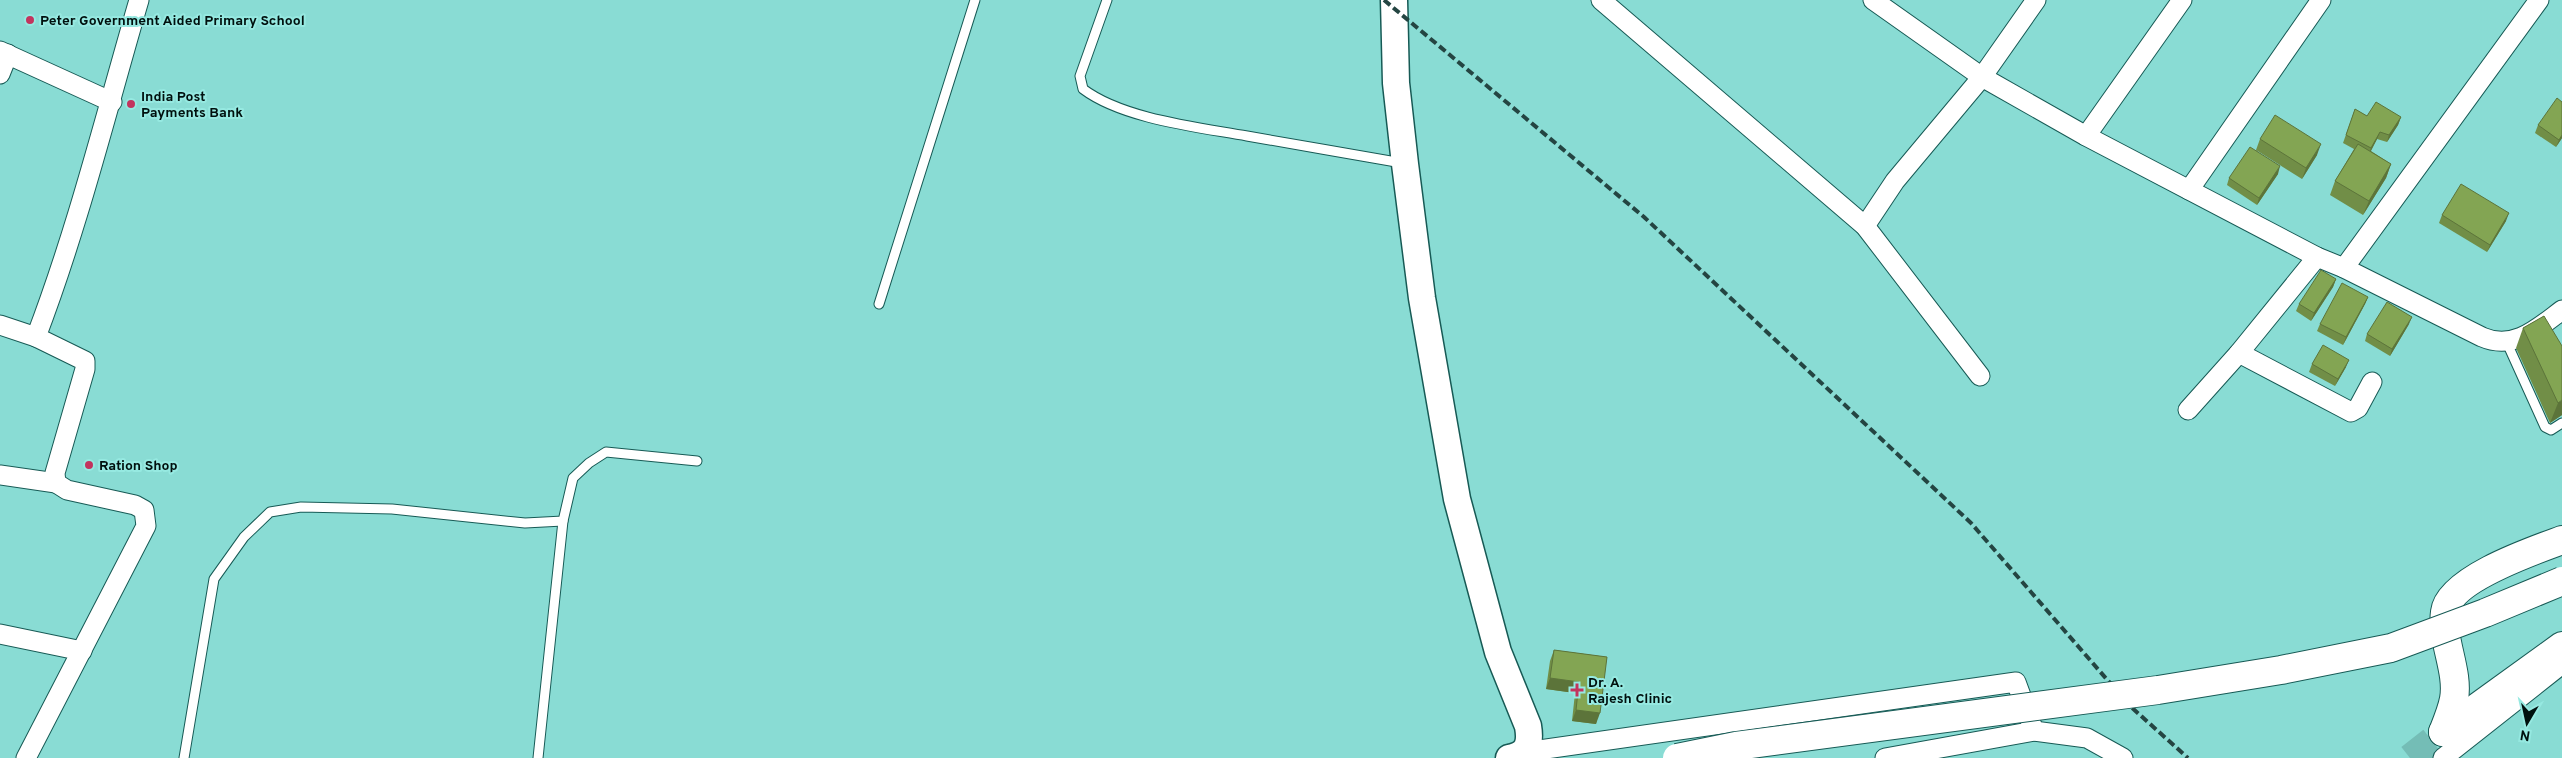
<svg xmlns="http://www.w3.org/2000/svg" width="2562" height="758" viewBox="0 0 2562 758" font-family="Overpass,sans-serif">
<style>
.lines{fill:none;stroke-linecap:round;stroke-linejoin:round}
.primary-tunnel{stroke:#74bdb6;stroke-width:28;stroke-dasharray:28 14;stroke-linecap:butt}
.lane-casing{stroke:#175a55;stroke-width:11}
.street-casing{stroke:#175a55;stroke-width:21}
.secondary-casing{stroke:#175a55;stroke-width:29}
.primary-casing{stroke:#175a55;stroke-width:30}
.lane{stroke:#fff;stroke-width:9}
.street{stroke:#fff;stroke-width:19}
.secondary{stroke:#fff;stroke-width:26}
.primary{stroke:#fff;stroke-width:28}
.rail{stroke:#244542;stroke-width:4;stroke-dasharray:8 4;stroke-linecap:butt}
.primary-bridge-casing{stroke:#175a55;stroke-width:30;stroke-linecap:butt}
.primary-bridge{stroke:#fff;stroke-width:28}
.wall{fill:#718e47}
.shaded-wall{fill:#5c743a}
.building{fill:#83a553;stroke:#5c743a}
.poi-dot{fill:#c2345e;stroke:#96e9e1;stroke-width:2}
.labels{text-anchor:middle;stroke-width:4;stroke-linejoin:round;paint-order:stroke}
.poi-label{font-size:14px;font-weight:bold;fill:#00100e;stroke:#96e9e1;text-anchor:start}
</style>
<rect width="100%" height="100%" fill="#89dcd4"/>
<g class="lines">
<polyline class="primary-tunnel" points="2410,758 2443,732"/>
<defs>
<g id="lane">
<path d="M1107,0L1080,76L1083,89C1123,119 1197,127 1247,136C1299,145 1350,154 1402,163"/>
<polyline points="879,304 975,0"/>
<polyline points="2507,343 2545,427 2551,430 2562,423"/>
<polyline points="184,758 214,579 244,537 270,512 301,507 392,509 525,523 563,521 573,478 589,463 606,452 697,461"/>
<polyline points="538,758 563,521"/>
</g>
<g id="street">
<polyline points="1601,0 1865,226 1980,376"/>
<path d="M1873,0L1982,77L2086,136L2317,257L2344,268L2482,337C2514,351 2538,328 2562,310"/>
<polyline points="0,51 112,102"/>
<polyline points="0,74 8,54"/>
<polyline points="2086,136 2182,0"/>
<polyline points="2189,190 2321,0"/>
<polyline points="1865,226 1895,181 1982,77 2036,0"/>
<polyline points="2344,268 2539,0"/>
<polyline points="0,325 36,337"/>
<polyline points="2239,353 2351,412 2358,408 2372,382"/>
<polyline points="2188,410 2239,353 2317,257"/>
<polyline points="0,475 56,483"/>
<polyline points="0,634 82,651"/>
<polyline points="2034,731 2087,738 2123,758"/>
<polyline points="1525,752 2016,682 2034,731 1885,758"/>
<path d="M26,758L146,526L144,510L135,505L67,490L56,483L55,473L85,369V361L36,337C78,227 106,113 139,0"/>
<polyline points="2443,758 2562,664"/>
</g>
<path id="secondary" d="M1394,0L1396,83L1405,164L1422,298L1457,499L1498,652L1528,726C1531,744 1528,754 1509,758"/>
<g id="primary">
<path d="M2443,732C2447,722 2452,710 2454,699C2459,671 2441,640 2445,612C2449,579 2535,550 2562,540"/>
<polyline points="2443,732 2562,646"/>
</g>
</defs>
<use href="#lane" class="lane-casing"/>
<use href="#street" class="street-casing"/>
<use href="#secondary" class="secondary-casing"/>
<use href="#primary" class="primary-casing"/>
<use href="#lane" class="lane"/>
<use href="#street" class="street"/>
<use href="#secondary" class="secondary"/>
<use href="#primary" class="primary"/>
<polyline class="rail" points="1384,0 1644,217 1971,523 2130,706 2188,758"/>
<defs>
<polyline id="primary-bridge" points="1677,758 1736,746 2158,690 2281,670 2391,648 2485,613 2562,581"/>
</defs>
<use href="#primary-bridge" class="primary-bridge-casing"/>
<use href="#primary-bridge" class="primary-bridge"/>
</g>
<g class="wall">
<polygon points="2355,109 2367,116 2401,117 2398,125 2387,142 2377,139 2371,151 2391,164 2386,178 2363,215 2330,195 2335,181 2354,149 2343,143"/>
<polygon points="2538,125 2562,138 2556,147 2535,133"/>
<polygon points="2260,139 2317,155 2302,179 2256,150 2278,174 2257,205 2227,185 2229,178 2256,150"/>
<polygon points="2442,215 2506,221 2487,252 2439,223"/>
<polygon points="2336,279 2333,287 2311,321 2296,311 2299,304"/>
<polygon points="2368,297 2365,304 2343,345 2317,331 2320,324"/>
<polygon points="2544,316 2562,415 2550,423 2516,348 2523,328"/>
<polygon points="2409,324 2390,356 2365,341 2367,334"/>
<polygon points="2312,364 2346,367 2335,386 2309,372"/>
<polygon points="1554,650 1607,657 1596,724 1572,721 1575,693 1546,689 1550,661"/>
</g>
<g class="shaded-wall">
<polygon points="2401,117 2398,125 2387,142 2389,135"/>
<polygon points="2380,132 2377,139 2368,156 2371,148"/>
<polygon points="2562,135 2562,138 2556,147 2559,140"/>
<polygon points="2321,144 2317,155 2302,179 2306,168"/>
<polygon points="2391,164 2386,178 2363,215 2369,201"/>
<polygon points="2280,166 2278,174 2257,205 2259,198"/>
<polygon points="2509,213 2506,221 2487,252 2490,245"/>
<polygon points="2336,279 2333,287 2311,321 2314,313"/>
<polygon points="2368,297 2365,304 2343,345 2346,337"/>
<polygon points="2412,317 2409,324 2390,356 2392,349"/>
<polygon points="2349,360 2346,367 2335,386 2338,379"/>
<polygon points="2562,400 2562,415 2550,423 2558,403"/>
<polygon points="1550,678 1579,682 1575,693 1546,689"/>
<polygon points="1576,710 1600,713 1596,724 1572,721"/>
</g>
<g class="building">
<polygon points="2557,98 2562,102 2562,135 2559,140 2538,125"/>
<polygon points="2376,102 2401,117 2389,135 2380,132 2371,148 2346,135 2355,109 2367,116"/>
<polygon points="2275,115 2321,144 2306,168 2260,139"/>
<polygon points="2358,144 2391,164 2369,201 2335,181"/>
<polygon points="2250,147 2280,166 2259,198 2229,178"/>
<polygon points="2461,184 2509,213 2490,245 2442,215"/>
<polygon points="2321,270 2336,279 2314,313 2299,304"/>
<polygon points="2342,283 2368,297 2346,337 2320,324"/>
<polygon points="2387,302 2412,317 2392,349 2367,334"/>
<polygon points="2544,316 2562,346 2562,400 2558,403 2523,328"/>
<polygon points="2323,345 2349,360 2338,379 2312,364"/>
<polygon points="1554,650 1607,657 1600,713 1576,710 1579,682 1550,678"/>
</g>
<g class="poi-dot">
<circle cx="30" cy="20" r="5"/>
<circle cx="131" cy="104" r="5"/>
<circle cx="89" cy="465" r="5"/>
<path d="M1574.5 682.5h5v5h5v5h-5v5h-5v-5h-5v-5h5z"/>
</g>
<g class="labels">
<g class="poi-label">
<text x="40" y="25">Peter Government Aided Primary School</text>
<text x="141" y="101">India Post<tspan x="141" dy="16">Payments Bank</tspan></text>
<text x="99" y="470">Ration Shop</text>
<text x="1588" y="687">Dr. A.<tspan x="1588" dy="16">Rajesh Clinic</tspan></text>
</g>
</g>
<g transform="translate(2527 723) rotate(189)" stroke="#96e9e1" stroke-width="4" paint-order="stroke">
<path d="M0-4L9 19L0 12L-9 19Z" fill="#00100e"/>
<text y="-8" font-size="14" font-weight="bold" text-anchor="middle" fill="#00100e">N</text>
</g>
</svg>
